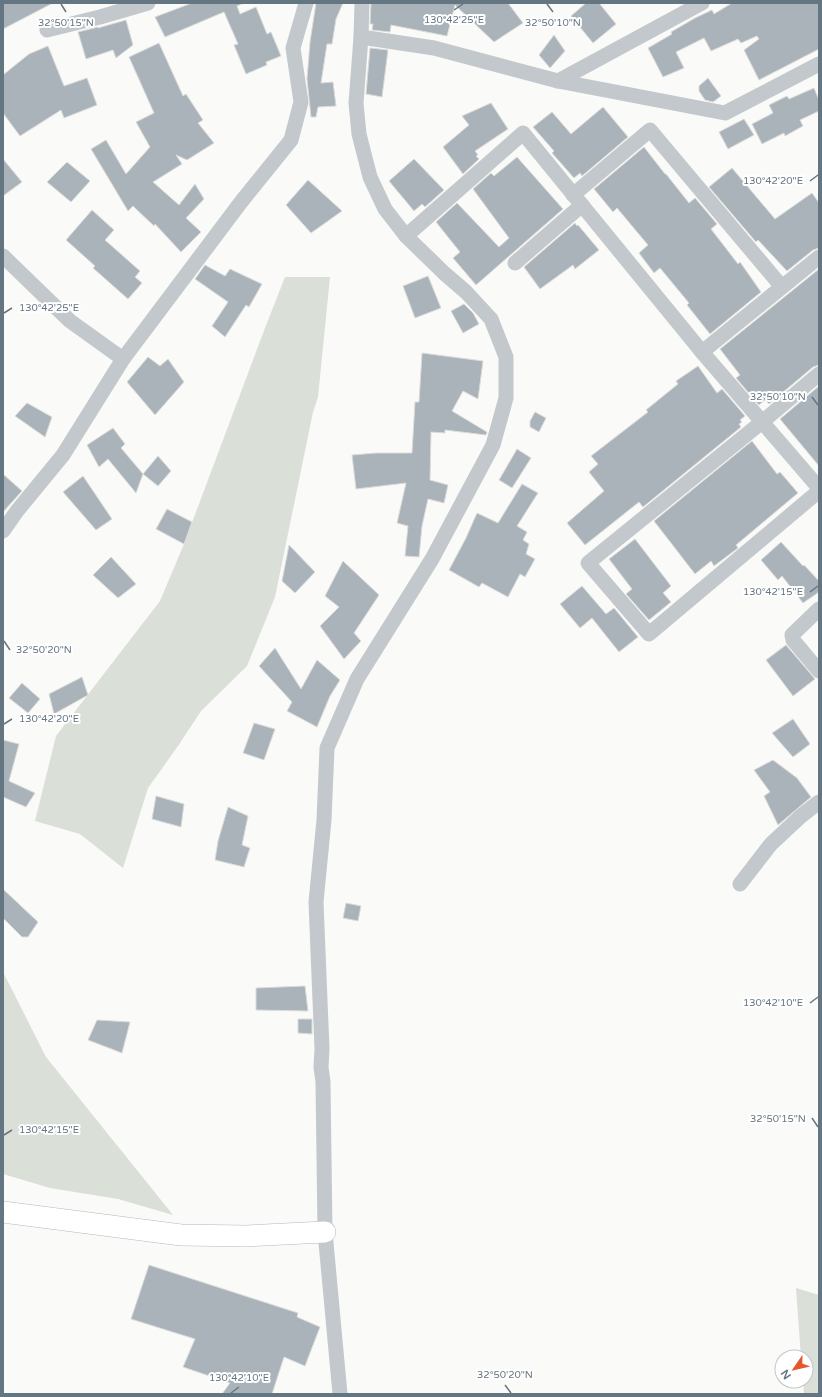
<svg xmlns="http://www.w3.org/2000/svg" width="822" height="1397" viewBox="0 0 822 1397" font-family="'Varela Round',sans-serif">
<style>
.green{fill:#dadfd7}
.building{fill:#aab3b9;stroke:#dcdcda}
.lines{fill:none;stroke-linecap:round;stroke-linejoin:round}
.secondary-casing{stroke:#b3babf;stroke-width:22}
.street{stroke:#c3c8cc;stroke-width:15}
.secondary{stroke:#fff;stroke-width:21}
.ticks{fill:none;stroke:#657683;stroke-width:1.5}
.ticks-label{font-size:10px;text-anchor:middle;fill:#657683;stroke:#fff;stroke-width:4;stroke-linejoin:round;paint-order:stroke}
</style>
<rect width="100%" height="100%" fill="#fafaf8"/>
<g class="green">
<polygon points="285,277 330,277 318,397 313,412 275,597 247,666 201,711 178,746 148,788 123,868 80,834 35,821 56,736 160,601 184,544 265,328"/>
<polygon points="3,972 46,1057 173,1215 118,1199 50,1188 3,1174"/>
<polygon points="796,1288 819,1295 819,1394 804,1394 803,1381 806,1381 806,1357 801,1357"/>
</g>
<g class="building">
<polygon points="3,3 53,3 3,29"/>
<polygon points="192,3 244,3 237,6 240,14 256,7 267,34 271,32 281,56 266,62 267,65 246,74 234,45 238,44 224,12 165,37 155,17"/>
<polygon points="316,3 343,3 336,19 332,44 327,44 321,83 333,82 336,106 318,107 316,117 311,117 307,79 310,42"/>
<polygon points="371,3 508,3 523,23 494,42 455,5 447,36 391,25 390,32 372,30 373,24 370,24"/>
<polygon points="586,3 599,3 616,24 593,43 571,16"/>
<polygon points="732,3 819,3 819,49 759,80 744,50 759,39 757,36 741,43 738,39 711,51 704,38 676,52 684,68 663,77 648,48 672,34 671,32 695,18 712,10 714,14"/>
<polygon points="126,20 133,45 116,58 113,50 86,59 78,32 98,27 98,28"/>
<polygon points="554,35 565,51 550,68 539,55"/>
<polygon points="159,43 183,96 186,94 203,120 198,123 214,143 187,160 176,155 182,164 153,182 179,205 195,184 204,199 186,218 201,232 181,252 155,224 154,226 133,206 128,211 91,149 106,140 126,174 150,147 136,122 154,113 129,57"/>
<polygon points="48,46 64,86 87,78 97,105 64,118 61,110 20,136 3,113 3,75 29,54"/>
<polygon points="370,48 388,50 382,97 366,94"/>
<polygon points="708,78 721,96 713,102 705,100 699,91 699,86"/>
<polygon points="814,88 819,100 819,111 800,120 803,126 785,136 784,133 762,144 752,124 773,113 769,105 787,96 789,99"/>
<polygon points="491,103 508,129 475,151 478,155 476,156 479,159 463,174 443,147 469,125 462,116"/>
<polygon points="603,107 628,137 582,176 580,173 574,178 552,153 554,151 533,127 552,112 571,134"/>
<polygon points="744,119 754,135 728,149 719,132"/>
<polygon points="644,147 665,174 666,174 689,203 695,198 717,224 711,229 738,264 740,262 761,292 710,334 687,305 689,303 660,268 654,273 639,253 648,245 617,208 613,212 594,189"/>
<polygon points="517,157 563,209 476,285 453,258 460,252 436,222 457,203 499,247 509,238 473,189 491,173 494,176"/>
<polygon points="3,159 22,182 3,196"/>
<polygon points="414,159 444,190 425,207 422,204 414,211 389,181"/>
<polygon points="67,162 90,181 71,202 47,182"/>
<polygon points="732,168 775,219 812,193 819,203 819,248 813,250 787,271 758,240 756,242 709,187"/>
<polygon points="308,180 342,211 311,233 286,205"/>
<polygon points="92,210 114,230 105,240 140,271 135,277 142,283 128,299 93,268 95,266 66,240"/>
<polygon points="575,223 577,226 578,225 599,250 575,269 573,265 540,289 524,267"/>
<polygon points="205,265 225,276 230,269 262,284 249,307 246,305 225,337 212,326 228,302 195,279"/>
<polygon points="819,269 819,365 813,367 769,404 765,400 759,405 736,378 740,375 720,349"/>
<polygon points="428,276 441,308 415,318 403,286"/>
<polygon points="464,304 473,313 479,324 463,333 451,311"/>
<polygon points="422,353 483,361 478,399 463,391 452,411 487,432 486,435 445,430 445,433 431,432 430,480 448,485 444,503 428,499 422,526 419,557 405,556 408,526 397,523 406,483 356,489 352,455 376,453 412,453 415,402 419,402"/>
<polygon points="148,357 160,366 168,359 184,382 155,415 127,382"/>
<polygon points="698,366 717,393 722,389 745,416 740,420 742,422 739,424 741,427 643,507 639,502 585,545 567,523 604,491 589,472 598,464 591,456 648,412 646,410 678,384 676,381"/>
<polygon points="819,386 819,466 780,419"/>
<polygon points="27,403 52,417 45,437 15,416"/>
<polygon points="535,412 546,418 539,432 530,427 530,421"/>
<polygon points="113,428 125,444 121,448 143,474 136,493 108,459 99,467 87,445"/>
<polygon points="752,441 777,474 780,472 798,493 736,545 738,548 714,566 711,561 695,574 654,521"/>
<polygon points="517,449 531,458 512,488 499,480"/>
<polygon points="158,456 171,471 158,486 143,474"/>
<polygon points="3,474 22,491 3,512"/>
<polygon points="83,476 112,519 96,530 63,492"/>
<polygon points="522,484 538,493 517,526 527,532 523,540 529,544 526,554 535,559 525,577 520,574 508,597 482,583 479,587 449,570 466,538 477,513 498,523"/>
<polygon points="167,509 192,522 184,544 156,529"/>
<polygon points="635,539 671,586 663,593 671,602 649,620 626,594 632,589 609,559"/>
<polygon points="781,542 803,566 804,565 819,581 819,592 803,603 782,576 778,580 761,560"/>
<polygon points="289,545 315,572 295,593 282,581"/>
<polygon points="111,557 136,584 118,598 93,575"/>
<polygon points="343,561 379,595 354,633 361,641 344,659 320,626 339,607 325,596"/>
<polygon points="582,586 606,614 614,608 638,637 619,652 592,618 580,628 560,604"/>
<polygon points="786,645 815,679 793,696 766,660"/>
<polygon points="275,648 301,689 317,660 340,680 330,696 317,727 287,711 292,702 259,666"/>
<polygon points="82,677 88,695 54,714 49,694"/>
<polygon points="22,683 40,699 28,713 9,698"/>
<polygon points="793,719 810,744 793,757 772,733"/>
<polygon points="254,723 275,729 264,760 243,753"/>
<polygon points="3,740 19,744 9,781 35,793 26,807 3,797"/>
<polygon points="773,760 797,778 811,797 778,825 764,796 770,792 754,770"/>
<polygon points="156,796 184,804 181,827 152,819"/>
<polygon points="228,807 248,816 242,845 250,848 244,867 215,860 218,841"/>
<polygon points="3,889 38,922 28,937 22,937 3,918"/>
<polygon points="346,903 361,906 358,921 343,918"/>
<polygon points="305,986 308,1011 256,1010 256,988"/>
<polygon points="298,1019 312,1019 312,1034 298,1033"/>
<polygon points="97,1020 130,1022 122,1053 88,1040"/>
<polygon points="149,1265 298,1313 297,1317 320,1327 305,1366 284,1357 272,1394 222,1394 230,1383 183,1367 195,1339 131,1319"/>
</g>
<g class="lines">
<defs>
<polyline id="secondary" points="3,1212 181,1235 246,1236 325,1232"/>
</defs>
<use href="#secondary" class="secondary-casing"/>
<g class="street">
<polyline points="47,30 100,17 148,3"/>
<polyline points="361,37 434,48 558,81 725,113 819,64"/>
<polyline points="558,81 702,3"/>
<polyline points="573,195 650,130 782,287"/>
<polyline points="406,236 523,133 702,352 819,488"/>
<polyline points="3,256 70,321 123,359"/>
<polyline points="515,263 582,205"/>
<polyline points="702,352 819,257"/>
<polyline points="819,374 762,422 588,563 649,634 819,491"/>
<polyline points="3,531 17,511 63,455 123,359 241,202 291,140 301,102 293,48 306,3"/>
<polyline points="819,609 792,635 793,640 819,671"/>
<polyline points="740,884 771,844 801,816 819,802"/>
<polyline points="340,1394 325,1232 323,1082 321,1067 322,1049 316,902 324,820 327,748 357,679 432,559 493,445 506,398 506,357 491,319 466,292 444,273 406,236 385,209 370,177 359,134 356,103 361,37 362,3"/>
</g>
<use href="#secondary" class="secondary"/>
</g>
<path class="ticks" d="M61,4L66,12M547,4L553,12M454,10L463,4M810,181L818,175M4,313L12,308M812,397L818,405M810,592L818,586M4,641L10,650M4,724L12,719M810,1003L818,997M812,1118L818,1127M4,1135L12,1130M505,1385L511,1393M231,1393L239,1387"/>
<g class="ticks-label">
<text x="454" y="23">130°42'25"E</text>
<text x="66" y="26">32°50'15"N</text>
<text x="553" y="26">32°50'10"N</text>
<text x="773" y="184">130°42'20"E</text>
<text x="49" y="311">130°42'25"E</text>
<text x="778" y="400">32°50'10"N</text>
<text x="773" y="595">130°42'15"E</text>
<text x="44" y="653">32°50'20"N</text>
<text x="49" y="722">130°42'20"E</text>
<text x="773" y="1006">130°42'10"E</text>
<text x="778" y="1122">32°50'15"N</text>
<text x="49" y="1133">130°42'15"E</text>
<text x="505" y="1378">32°50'20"N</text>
<text x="239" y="1381">130°42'10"E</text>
</g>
<rect width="822" height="1397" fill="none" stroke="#657683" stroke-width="8"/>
<g transform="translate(794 1369) rotate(236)"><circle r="19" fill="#ffffff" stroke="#c1c8cd"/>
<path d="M0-3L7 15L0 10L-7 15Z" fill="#e4572e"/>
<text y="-6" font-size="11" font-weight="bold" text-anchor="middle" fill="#657683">N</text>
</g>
</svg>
